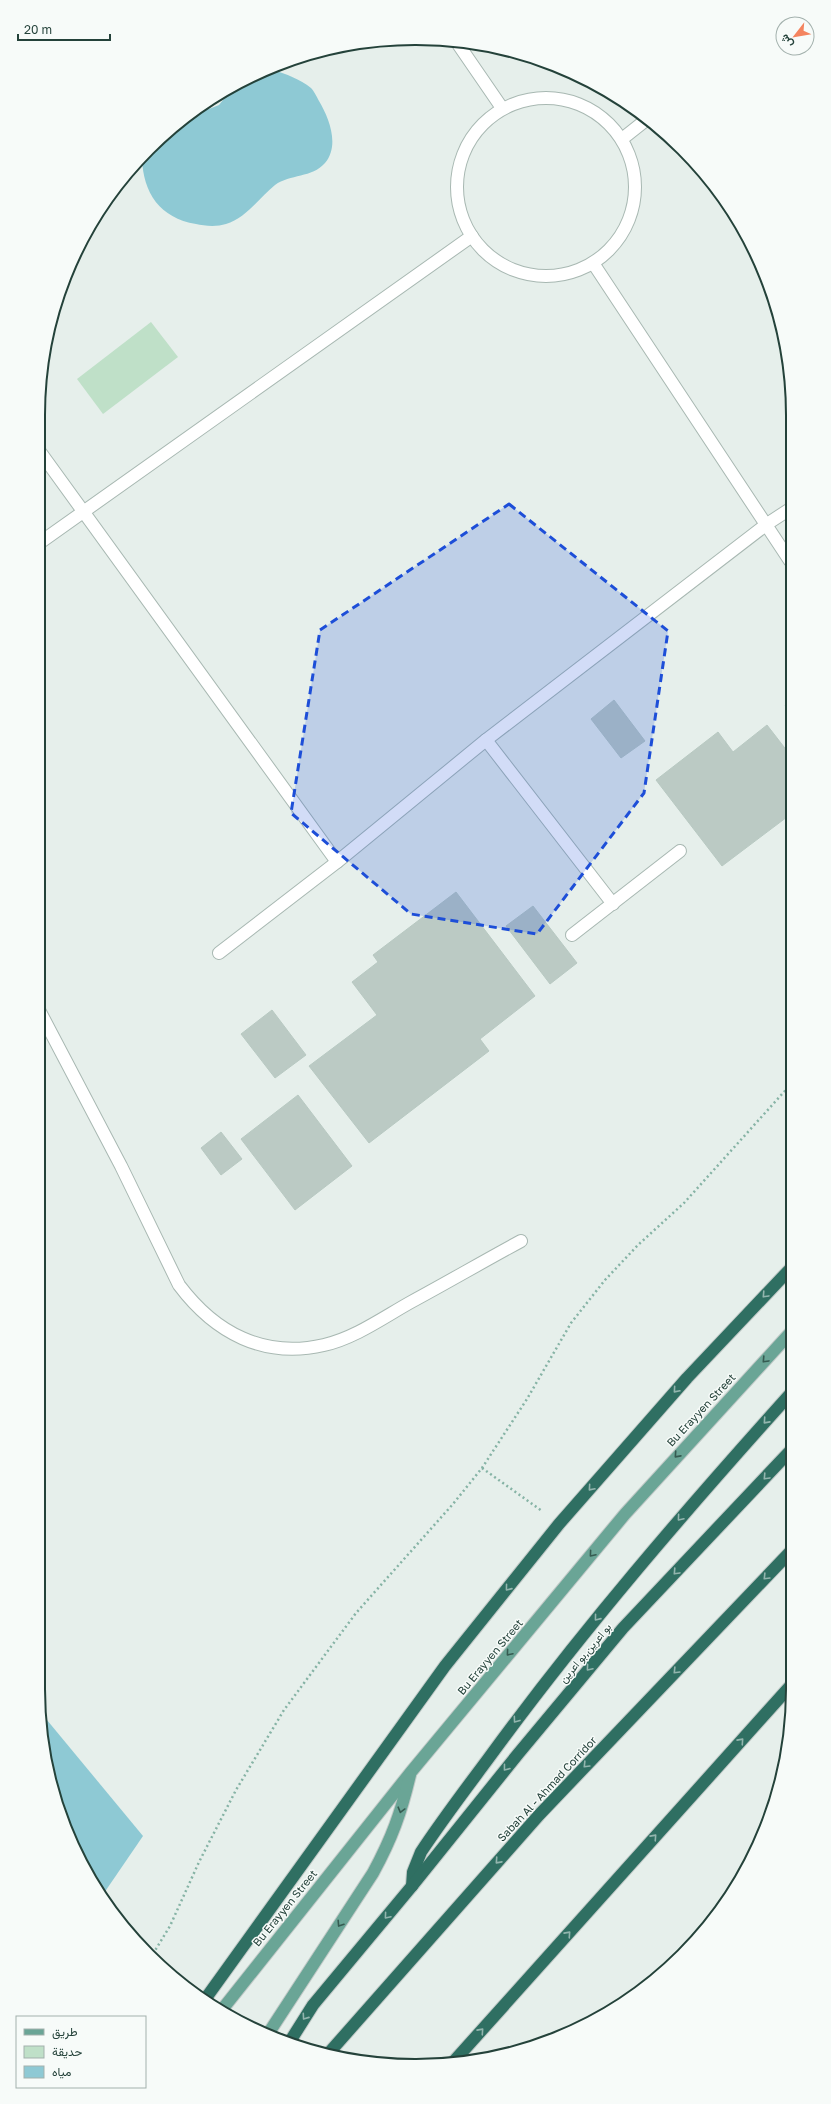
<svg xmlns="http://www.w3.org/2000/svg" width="831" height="2104" viewBox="0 0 831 2104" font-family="'Golos Text',Vazirmatn,sans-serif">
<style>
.green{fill:#bfe0c8}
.water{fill:#8ec9d4}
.building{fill:#bbcac4;stroke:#b8c9c2}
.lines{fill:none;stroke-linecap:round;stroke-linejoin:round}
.minor-casing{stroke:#a8b8b2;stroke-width:14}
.major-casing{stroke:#c2cac8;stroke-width:14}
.highway-casing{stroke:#c2cac8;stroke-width:14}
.path{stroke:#86b3a5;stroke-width:2.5;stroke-dasharray:2 3;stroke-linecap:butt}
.minor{stroke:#fff;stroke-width:12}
.major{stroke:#6aa596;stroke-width:12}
.highway{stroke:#2f6f62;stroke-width:12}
.oneway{stroke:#93b5ae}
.oneway2{stroke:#365b51}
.marked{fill:#1d4ed8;fill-opacity:0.2;stroke:#1d4ed8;stroke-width:3;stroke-dasharray:8 5;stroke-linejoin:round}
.labels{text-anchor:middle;stroke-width:3;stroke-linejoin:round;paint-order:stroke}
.street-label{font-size:11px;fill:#24423a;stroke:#f7fbf9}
.rim{fill:none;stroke:#24423a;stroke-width:2}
</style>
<rect width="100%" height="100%" fill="#e6efeb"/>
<polygon class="green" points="151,322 178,357 103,414 77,379"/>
<g class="water">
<path d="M273,70C286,74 300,79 311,88C314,91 317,97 319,101C329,118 340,145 325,163C312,178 290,174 275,185C259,198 246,218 226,224C217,227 204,226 196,224C160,218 143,193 142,158L167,132L197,110L209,109L219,105L235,85L263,72Z"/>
<polygon points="42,1714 143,1836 102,1896 88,1877 58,1810"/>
</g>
<g class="building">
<polygon points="614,700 645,741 621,758 591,719"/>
<polygon points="791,701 791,714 785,705"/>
<polygon points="767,725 791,756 791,814 722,866 656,780 718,732 733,752"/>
<polygon points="456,892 535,996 480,1039 489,1051 369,1143 309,1066 377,1015 352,982 378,962 373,955"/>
<polygon points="533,906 577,963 550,984 506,926"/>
<polygon points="272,1010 306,1055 275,1078 241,1034"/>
<polygon points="298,1095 352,1166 295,1210 241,1139"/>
<polygon points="221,1132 242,1159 221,1175 201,1148"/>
</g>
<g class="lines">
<defs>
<g id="minor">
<polyline points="456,41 502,108"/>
<circle cx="546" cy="187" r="89"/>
<polyline points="622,139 646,120"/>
<polyline points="593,263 790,561"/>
<polyline points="38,449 337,862"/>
<polyline points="38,544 472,236"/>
<polyline points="486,740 613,904"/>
<polyline points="572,935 680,851"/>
<polyline points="219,953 337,862 486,740 767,524 790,509"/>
<path d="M38,1008L121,1166L179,1285C215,1333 264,1359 324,1345C355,1338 384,1317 411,1302C448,1282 484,1261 521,1241"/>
</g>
<g id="major">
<polyline points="221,2011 411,1772 625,1514 792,1331"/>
<path d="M268,2034L373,1873C392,1838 401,1813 410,1775"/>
</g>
<g id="highway">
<path d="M412,1886L413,1872L421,1852C442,1820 465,1790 488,1759C582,1630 686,1510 792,1392"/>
<polyline points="206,1998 445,1666 559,1524 687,1378 792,1267"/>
<polyline points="289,2043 313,2005 412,1886 518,1754 623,1628 792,1449"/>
<polyline points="328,2054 539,1815 793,1549"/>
<polyline points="455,2060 793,1683"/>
</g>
</defs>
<use href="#minor" class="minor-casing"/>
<use href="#major" class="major-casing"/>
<use href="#highway" class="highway-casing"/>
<g class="path">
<polyline points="482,1468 542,1511"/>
<polyline points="153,1954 170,1926 199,1862 236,1790 284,1710 356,1613 453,1504 482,1468 527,1399 571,1323 605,1280 638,1245 684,1203 792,1083"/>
</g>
<use href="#minor" class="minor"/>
<use href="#major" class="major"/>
<use href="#highway" class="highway"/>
</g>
<defs><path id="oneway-chevron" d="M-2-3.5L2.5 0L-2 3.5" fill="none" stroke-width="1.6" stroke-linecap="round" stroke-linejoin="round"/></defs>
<g class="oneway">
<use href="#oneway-chevron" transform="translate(765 1295) rotate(133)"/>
<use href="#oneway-chevron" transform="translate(676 1390) rotate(131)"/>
<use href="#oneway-chevron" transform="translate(766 1421) rotate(132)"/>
<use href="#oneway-chevron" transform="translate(766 1477) rotate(133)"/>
<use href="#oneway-chevron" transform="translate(591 1488) rotate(131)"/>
<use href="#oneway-chevron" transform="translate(680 1518) rotate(130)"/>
<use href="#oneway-chevron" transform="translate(676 1572) rotate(133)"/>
<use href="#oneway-chevron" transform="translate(766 1577) rotate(134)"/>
<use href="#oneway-chevron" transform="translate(508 1588) rotate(129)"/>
<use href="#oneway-chevron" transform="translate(597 1618) rotate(129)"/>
<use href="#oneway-chevron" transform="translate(589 1668) rotate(130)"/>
<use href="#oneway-chevron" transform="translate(676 1671) rotate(134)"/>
<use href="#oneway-chevron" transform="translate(516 1720) rotate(126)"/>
<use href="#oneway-chevron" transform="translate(741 1741) rotate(-48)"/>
<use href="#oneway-chevron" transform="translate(586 1765) rotate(134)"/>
<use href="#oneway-chevron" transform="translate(506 1768) rotate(128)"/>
<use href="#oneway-chevron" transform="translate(654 1837) rotate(-48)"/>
<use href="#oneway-chevron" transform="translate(498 1861) rotate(132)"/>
<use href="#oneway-chevron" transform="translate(387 1916) rotate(130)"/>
<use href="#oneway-chevron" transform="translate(568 1934) rotate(-48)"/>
<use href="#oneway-chevron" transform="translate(305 2017) rotate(125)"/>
<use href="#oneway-chevron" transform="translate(481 2031) rotate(-48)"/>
</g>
<g class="oneway2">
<use href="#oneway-chevron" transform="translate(765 1360) rotate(133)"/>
<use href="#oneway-chevron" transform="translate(677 1455) rotate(132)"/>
<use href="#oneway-chevron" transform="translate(592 1554) rotate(130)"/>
<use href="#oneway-chevron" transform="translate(509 1653) rotate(130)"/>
<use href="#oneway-chevron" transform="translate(401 1810) rotate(105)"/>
<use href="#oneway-chevron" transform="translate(340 1924) rotate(123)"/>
</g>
<path class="marked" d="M509,504L668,631L644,793L537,934L411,914L291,813L320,630Z"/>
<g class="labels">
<g class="street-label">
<text transform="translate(701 1410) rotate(-47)" y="4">Bu Erayyen Street</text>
<text transform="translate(585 1653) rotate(-50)" y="4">بو اعرين,بو اعرين</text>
<text transform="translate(490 1657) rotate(-50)" y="4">Bu Erayyen Street</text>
<text transform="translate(547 1789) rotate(-47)" y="4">Sabah Al - Ahmad Corridor</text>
<text transform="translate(285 1908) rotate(-51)" y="4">Bu Erayyen Street</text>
</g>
</g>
<path d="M0 0H831V2104H0ZM415 45H416A370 370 0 0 1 786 415V1689A370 370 0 0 1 416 2059H415A370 370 0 0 1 45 1689V415A370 370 0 0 1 415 45Z" fill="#f7fbf9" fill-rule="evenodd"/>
<path class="rim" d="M415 45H416A370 370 0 0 1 786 415V1689A370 370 0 0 1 416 2059H415A370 370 0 0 1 45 1689V415A370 370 0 0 1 415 45Z"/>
<rect x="16" y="2016" width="130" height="72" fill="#f7fbf9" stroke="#a3b1ad"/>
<rect x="24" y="2029" width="20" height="6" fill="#6aa596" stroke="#a3b1ad"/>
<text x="52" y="2036" font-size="12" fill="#24423a">طريق</text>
<rect x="24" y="2046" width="20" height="12" fill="#bfe0c8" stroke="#a3b1ad"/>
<text x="52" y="2056" font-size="12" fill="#24423a">حديقة</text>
<rect x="24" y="2066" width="20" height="12" fill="#8ec9d4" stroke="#a3b1ad"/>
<text x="52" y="2076" font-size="12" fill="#24423a">مياه</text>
<g transform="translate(795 36) rotate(239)"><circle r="19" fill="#f7fbf9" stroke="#a3b1ad"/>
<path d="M0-3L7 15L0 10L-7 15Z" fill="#f4845f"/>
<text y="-6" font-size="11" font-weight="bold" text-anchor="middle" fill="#24423a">ش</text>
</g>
<path d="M18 34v6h92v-6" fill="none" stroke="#24423a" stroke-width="2"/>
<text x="24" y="34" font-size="12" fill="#24423a" stroke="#f7fbf9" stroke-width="3" paint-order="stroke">20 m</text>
</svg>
